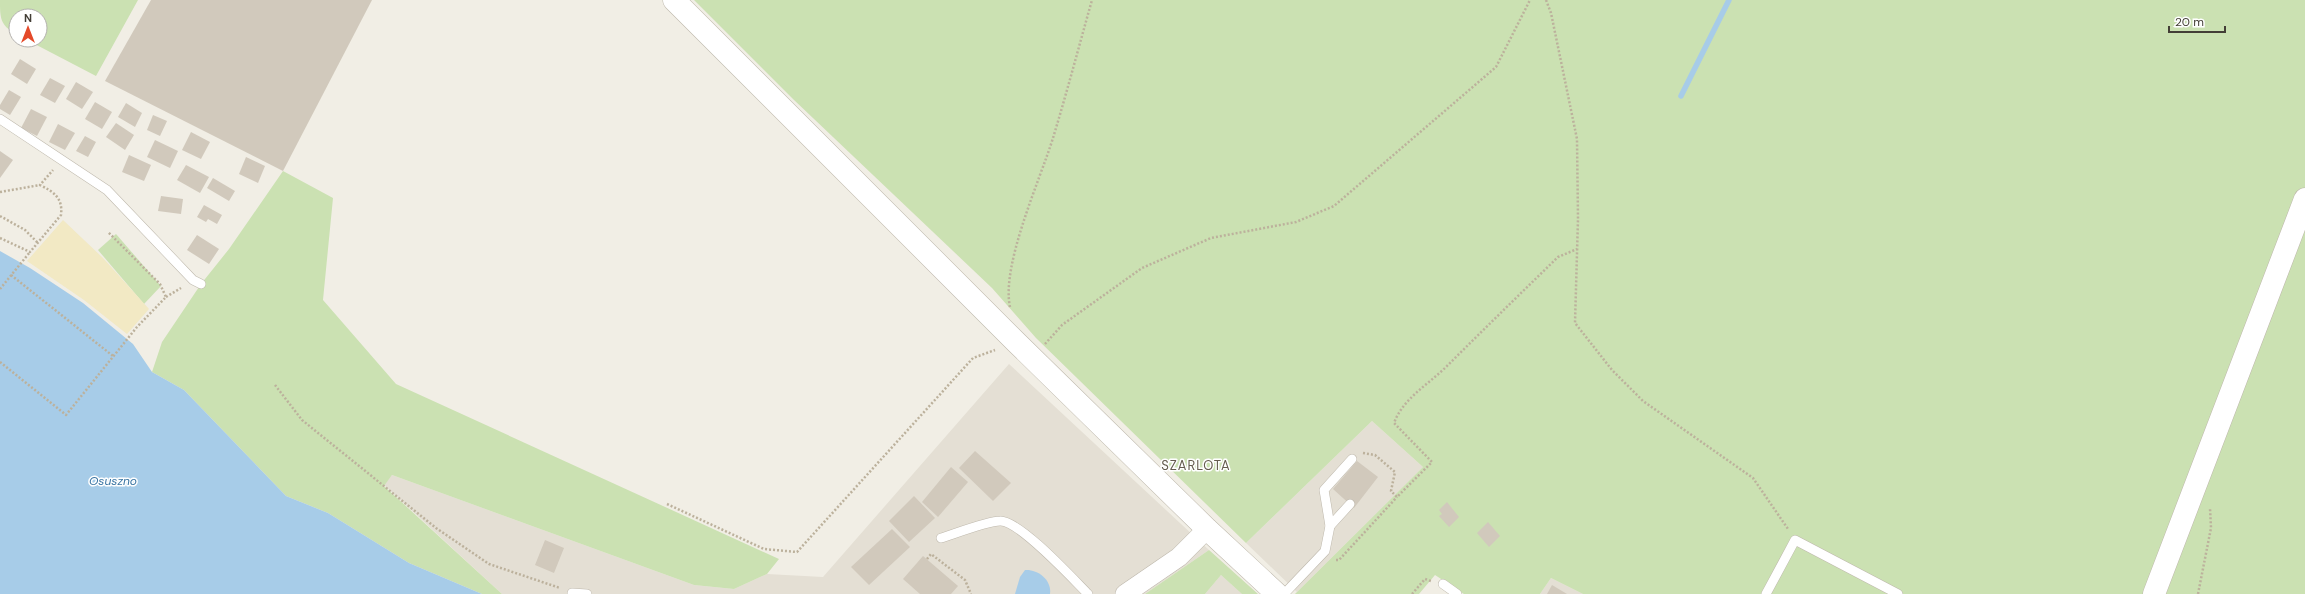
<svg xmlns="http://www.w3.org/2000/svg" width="2305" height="594" viewBox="0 0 2305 594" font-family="'DM Sans',sans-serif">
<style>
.residential{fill:#e4dfd4}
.green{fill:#cbe1b2}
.sand{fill:#f2e9c4}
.water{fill:#a7cce8}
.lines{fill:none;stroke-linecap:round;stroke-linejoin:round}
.stream{stroke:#a7cce8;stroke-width:5.5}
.building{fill:#d1c9bc}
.service-casing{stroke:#beb8ac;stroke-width:10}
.minor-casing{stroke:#beb8ac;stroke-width:20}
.tertiary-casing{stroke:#beb8ac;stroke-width:23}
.path{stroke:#bcb19c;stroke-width:2.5;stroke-dasharray:2 2;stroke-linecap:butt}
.service{stroke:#fff;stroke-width:9}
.minor{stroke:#fff;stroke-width:19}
.tertiary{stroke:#fff;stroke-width:22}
.labels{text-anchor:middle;stroke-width:3;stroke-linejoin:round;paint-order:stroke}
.water-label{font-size:12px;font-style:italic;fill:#3a75a3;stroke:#fff}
.quarter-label{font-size:13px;letter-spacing:1px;fill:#645c4e;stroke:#fff}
</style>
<rect width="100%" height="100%" fill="#f1eee5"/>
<g class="residential">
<polygon points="1009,364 1209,550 1145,594 502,594 384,485 392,475 694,585 734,589 767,574 823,577"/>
<polygon points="1372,421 1423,467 1297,592 1246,543"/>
<polygon points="1221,575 1242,594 1205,594"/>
<polygon points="1551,578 1583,594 1540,594"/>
</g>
<g class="green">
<path d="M0,0H138L96,76L27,40H40V16H16V34C0,25 0,18 0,0Z"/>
<polygon points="694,0 2305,0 2305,594 1583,594 1551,578 1540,594 1464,594 1435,575 1419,594 1295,594 1423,467 1372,421 1246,543 1036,338 992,288 794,100"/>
<polygon points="283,171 333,198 323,300 396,384 779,559 767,574 734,589 694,585 392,475 384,486 502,594 482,594 409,563 328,513 286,496 184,390 152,372 162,342 201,284 229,249"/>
<polygon points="116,234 161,286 144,304 98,250"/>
<polygon points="1209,550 1258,594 1242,594 1221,575 1205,594 1145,594"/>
</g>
<polygon class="sand" points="63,220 103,258 149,309 127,334 84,300 27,261"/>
<g class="water">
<polygon points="0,251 30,268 83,303 133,344 152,372 184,390 286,496 328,513 409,563 482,594 0,594"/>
<path d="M1025,570C1038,569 1052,580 1050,594H1015L1020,577Z"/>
</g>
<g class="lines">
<polyline class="stream" points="1681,96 1729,0"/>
</g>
<g class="building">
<polygon points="151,0 372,0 283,171 105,81"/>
<polygon points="20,59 36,69 27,84 11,74"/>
<polygon points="50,78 65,86 55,103 40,95"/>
<polygon points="76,82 93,92 82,109 66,99"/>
<polygon points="9,90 21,97 10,115 0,109 0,105"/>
<polygon points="95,102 112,112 102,129 85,119"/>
<polygon points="126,103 142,113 135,127 118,117"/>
<polygon points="31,109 47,117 37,136 21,128"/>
<polygon points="153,115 167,121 160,136 147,130"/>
<polygon points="116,123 134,135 125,150 106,137"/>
<polygon points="58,124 75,133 65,150 49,142"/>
<polygon points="191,132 210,142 201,159 182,150"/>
<polygon points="85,136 96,142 88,157 76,151"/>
<polygon points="155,140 178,151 170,168 147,157"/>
<polygon points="0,151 13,160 0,178"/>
<polygon points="129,155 151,165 144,181 122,172"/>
<polygon points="246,157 265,166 258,183 239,174"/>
<polygon points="186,165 209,177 200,193 177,180"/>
<polygon points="213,178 235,191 229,201 207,188"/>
<polygon points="161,196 183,199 181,214 158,211"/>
<polygon points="204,205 222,215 217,224 208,219 206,222 197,217"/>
<polygon points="197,235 219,249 209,264 187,250"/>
<polygon points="975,451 1011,483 993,501 959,468"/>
<polygon points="1357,461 1378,477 1354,508 1333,489"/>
<polygon points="951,467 968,482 938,517 922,502"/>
<polygon points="914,496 935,518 909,542 889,521"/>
<polygon points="1447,502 1459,517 1449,527 1439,516 1442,514 1439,510"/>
<polygon points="1488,522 1500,536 1489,547 1477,533"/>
<polygon points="892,529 910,547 869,585 851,567"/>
<polygon points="545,540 564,548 554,573 535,565"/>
<polygon points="923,556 958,586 951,594 920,594 903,579"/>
<polygon points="1552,585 1567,594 1547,594"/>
</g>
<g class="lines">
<defs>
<g id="service">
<polyline points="0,119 107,190 193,280 201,284"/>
<polyline points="1330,526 1350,504"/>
<path d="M941,538C954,534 988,521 1000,521C1019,520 1073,579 1088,594"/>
<polyline points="1443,584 1457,594"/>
<polyline points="572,593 587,594"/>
<polyline points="1284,594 1325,551 1330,526 1324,490 1352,459"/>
<polyline points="1766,594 1795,540 1898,594"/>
</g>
<polyline id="minor" points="1125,594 1179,557 1207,529"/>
<g id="tertiary">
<polyline points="674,0 1017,343 1207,529 1277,594"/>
<polyline points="2154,594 2305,199"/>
</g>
</defs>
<use href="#service" class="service-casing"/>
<use href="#minor" class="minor-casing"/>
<use href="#tertiary" class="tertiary-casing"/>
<g class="path">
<polyline points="1546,0 1551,13 1577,139 1578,219 1575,323 1612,370 1643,401 1753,478 1788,529"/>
<polyline points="0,192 40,185"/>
<polyline points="0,216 25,230 38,243"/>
<path d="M0,238L30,252L61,215C63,198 54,192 40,185L53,170"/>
<polyline points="11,275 113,356"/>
<polyline points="0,289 30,252"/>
<polyline points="166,297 181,288"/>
<path d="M1010,307C1001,265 1040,180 1053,138C1067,92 1079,46 1092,0"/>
<polyline points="1045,344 1062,325 1142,268 1211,238 1296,222 1334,206 1496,67 1530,0"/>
<polyline points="0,362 66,415 137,327 166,297 160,284 108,232"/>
<polyline points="275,385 302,420 436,528 489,564 560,588"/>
<path d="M1363,453L1375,455L1395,472L1391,491L1397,497L1432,462L1394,423C1403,399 1426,386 1445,368C1482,331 1520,294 1558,257L1577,249"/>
<polyline points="667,504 764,549 797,552 973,358 995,350"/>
<polyline points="927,559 931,554 965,580 971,594"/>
<polyline points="1336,560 1339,560 1397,497"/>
<polyline points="1412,594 1425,579 1431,581"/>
<polyline points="2198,594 2211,528 2210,508"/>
</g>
<use href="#service" class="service"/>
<use href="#minor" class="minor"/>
<use href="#tertiary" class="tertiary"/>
</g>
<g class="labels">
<g class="water-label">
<text x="113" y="485">Osuszno</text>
</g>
<g class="quarter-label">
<text x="1196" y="470">SZARLOTA</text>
</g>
</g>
<g transform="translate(28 28)"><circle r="19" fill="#ffffff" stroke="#b4b2af"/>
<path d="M0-3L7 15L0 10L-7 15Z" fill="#e44929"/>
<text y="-6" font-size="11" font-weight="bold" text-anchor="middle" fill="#433e36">N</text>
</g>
<path d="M2169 26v6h56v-6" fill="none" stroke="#433e36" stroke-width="2"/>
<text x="2175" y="26" font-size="12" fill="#433e36" stroke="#ffffff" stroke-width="3" paint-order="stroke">20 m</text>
</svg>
